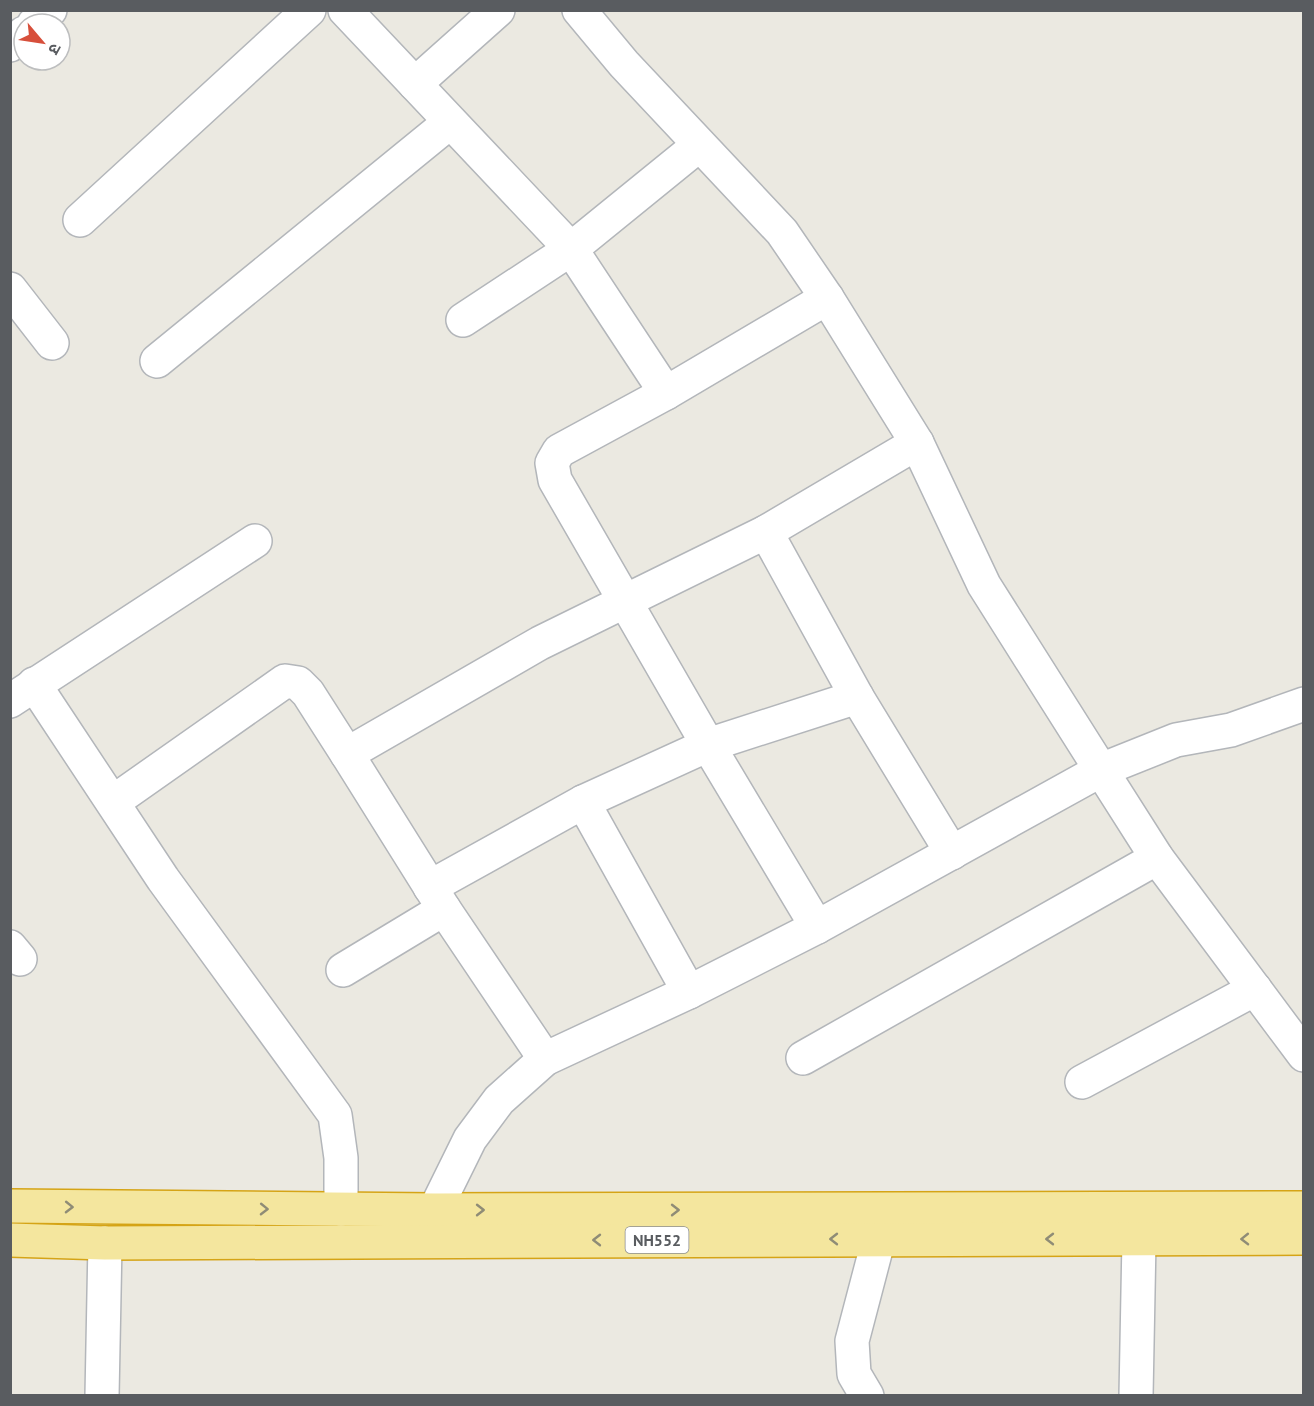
<svg xmlns="http://www.w3.org/2000/svg" width="1314" height="1406" viewBox="0 0 1314 1406" font-family="'PT Sans','Noto Sans Devanagari',sans-serif">
<style>
.lines{fill:none;stroke-linecap:round;stroke-linejoin:round}
.minor-casing{stroke:#b3b6ba;stroke-width:36}
.trunk-casing{stroke:#d5a416;stroke-width:36}
.minor{stroke:#fff;stroke-width:33}
.trunk{stroke:#f4e69e;stroke-width:33}
.oneway{stroke:#8f8c76}
.labels{text-anchor:middle;stroke-width:4.5;stroke-linejoin:round;paint-order:stroke}
.shield{fill:#fff;stroke:#8b8d90;stroke-width:1.5}
.shield-label{font-size:16px;font-weight:bold;fill:#595c60}
</style>
<rect width="100%" height="100%" fill="#ebe9e1"/>
<g class="lines">
<defs>
<g id="minor">
<polyline points="345,10 571,249 666,393"/>
<polyline points="579,10 624,64 782,232 827,298 917,443 984,585 1101,770 1157,858 1304,1055"/>
<polyline points="34,24 50,10"/>
<polyline points="10,45 24,33"/>
<polyline points="415,84 498,10"/>
<polyline points="80,220 309,10"/>
<polyline points="10,289 52,343"/>
<polyline points="463,320 571,249 699,145"/>
<polyline points="157,361 450,122"/>
<polyline points="766,532 857,697 952,853"/>
<polyline points="34,684 163,879 335,1115 341,1158 341,1209"/>
<polyline points="10,701 255,541"/>
<polyline points="113,802 285,681 298,683 308,693 347,754"/>
<polyline points="583,802 689,992"/>
<polyline points="430,887 583,802 708,745 857,697"/>
<polyline points="817,927 708,745 555,480 552,463 559,451 666,393 827,298"/>
<polyline points="10,947 20,959"/>
<polyline points="343,970 444,909"/>
<polyline points="803,1058 1157,858"/>
<polyline points="545,1059 444,909 347,754 540,643 766,532 917,443"/>
<polyline points="1082,1082 1255,989"/>
<polyline points="435,1210 470,1139 499,1100 545,1059 689,992 817,927 1101,770 1176,740 1231,730 1304,704"/>
<polyline points="102,1396 105,1243"/>
<polyline points="867,1396 854,1374 852,1341 879,1238"/>
<polyline points="1136,1396 1139,1240"/>
</g>
<g id="trunk">
<polyline points="10,1206 435,1210 1304,1208"/>
<polyline points="10,1240 105,1243 1304,1238"/>
</g>
</defs>
<use href="#minor" class="minor-casing"/>
<use href="#trunk" class="trunk-casing"/>
<use href="#minor" class="minor"/>
<use href="#trunk" class="trunk"/>
</g>
<defs><path id="oneway-chevron" d="M-2-3.5L2.5 0L-2 3.5" fill="none" stroke-width="1.6" stroke-linecap="round" stroke-linejoin="round" transform="scale(1.5)"/></defs>
<g class="oneway">
<use href="#oneway-chevron" transform="translate(69 1207) rotate(1)"/>
<use href="#oneway-chevron" transform="translate(264 1209) rotate(1)"/>
<use href="#oneway-chevron" transform="translate(480 1210)"/>
<use href="#oneway-chevron" transform="translate(675 1210)"/>
<use href="#oneway-chevron" transform="translate(834 1239) rotate(180)"/>
<use href="#oneway-chevron" transform="translate(1050 1239) rotate(-180)"/>
<use href="#oneway-chevron" transform="translate(1245 1239) rotate(179)"/>
<use href="#oneway-chevron" transform="translate(597 1240) rotate(180)"/>
</g>
<g class="labels">
<rect class="shield" x="625.5" y="1227" width="63" height="26" rx="4.5"/>
<g class="shield-label">
<text x="657" y="1246">NH552</text>
</g>
</g>
<rect width="1314" height="1406" fill="none" stroke="#595c60" stroke-width="24"/>
<g transform="translate(42 42) rotate(119)"><circle r="28" fill="#ffffff" stroke="#bdbebf" stroke-width="1.5"/>
<path d="M0-4.5L10 22L0 15L-10 22Z" fill="#d74f3b"/>
<text y="-9" font-size="16" font-weight="bold" text-anchor="middle" fill="#595c60">उ</text>
</g>
</svg>
